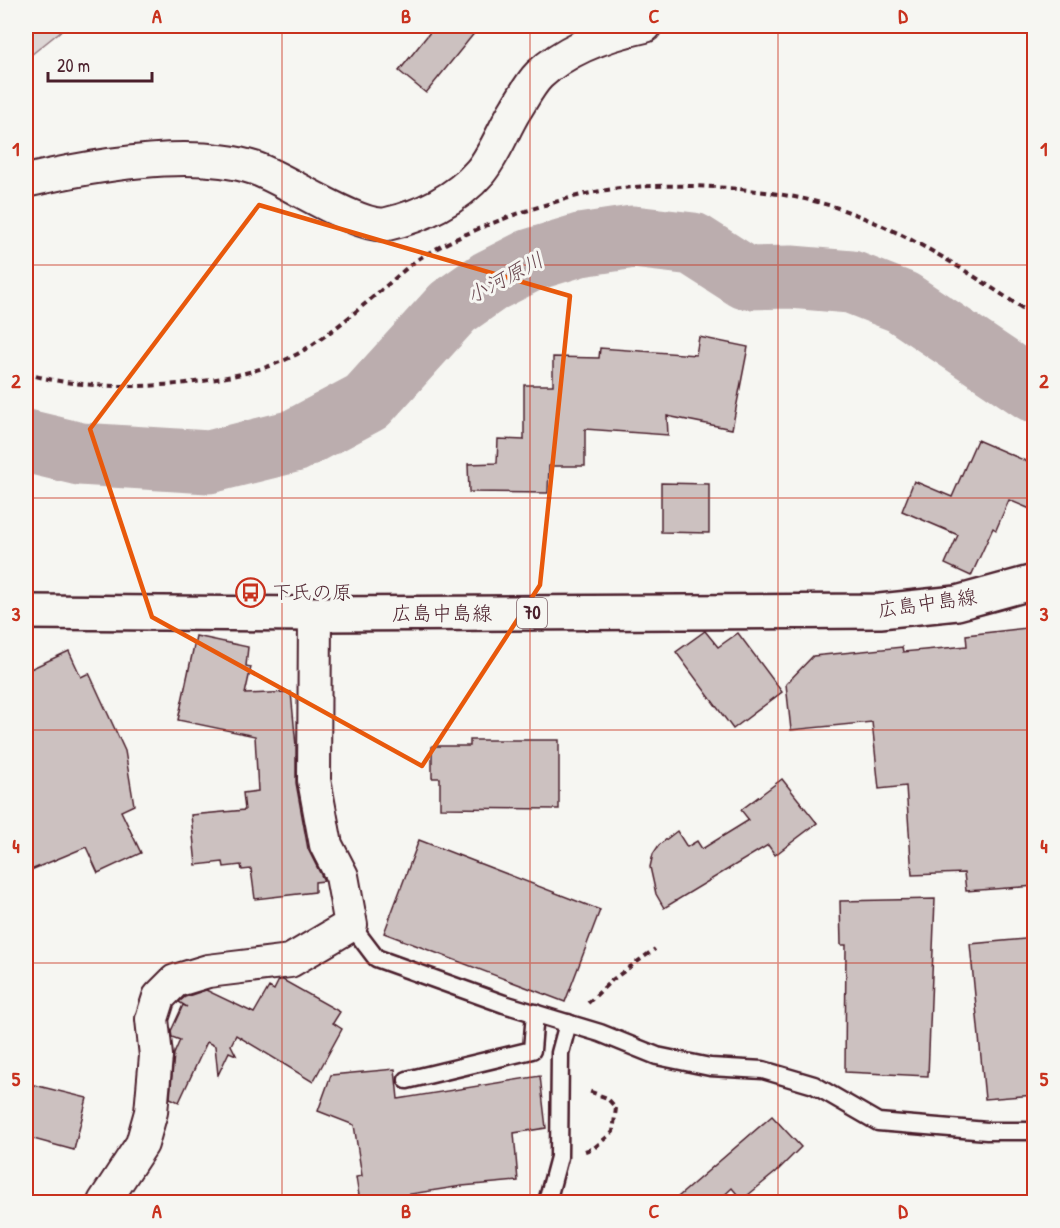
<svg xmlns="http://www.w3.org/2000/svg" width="1060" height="1228" viewBox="0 0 1060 1228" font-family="'Patrick Hand','Klee One',sans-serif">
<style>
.green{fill:#ddd6d5;stroke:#947a80;stroke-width:1.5}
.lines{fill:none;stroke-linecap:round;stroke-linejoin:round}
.river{stroke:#bbadae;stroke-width:63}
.building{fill:#ccc1c0;stroke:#4a1f2b;stroke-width:1.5}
.lane-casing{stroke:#4a1f2b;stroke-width:21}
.street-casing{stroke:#4a1f2b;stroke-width:36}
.primary-casing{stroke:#4a1f2b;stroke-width:38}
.path{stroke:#4a1f2b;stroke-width:4;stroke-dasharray:6 4.5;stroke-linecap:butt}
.lane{stroke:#f6f6f2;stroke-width:16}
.street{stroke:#f6f6f2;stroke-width:32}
.primary{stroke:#f6f6f2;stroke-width:33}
.marked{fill:none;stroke:#e8590c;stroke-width:4.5;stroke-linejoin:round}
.grid{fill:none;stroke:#c8321e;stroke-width:1.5;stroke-opacity:0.55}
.labels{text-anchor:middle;stroke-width:6;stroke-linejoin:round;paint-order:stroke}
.shield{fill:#f6f6f2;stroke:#7e6067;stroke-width:1.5}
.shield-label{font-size:18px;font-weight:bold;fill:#4a1f2b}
.poi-label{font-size:20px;fill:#4a1f2b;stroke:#f6f6f2;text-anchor:start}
.street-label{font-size:20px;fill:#4a1f2b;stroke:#f6f6f2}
.water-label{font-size:21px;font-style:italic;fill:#6c4a52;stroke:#f6f6f2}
.neatline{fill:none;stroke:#c8321e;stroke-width:2}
.grid-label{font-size:20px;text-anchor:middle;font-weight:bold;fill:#c8321e}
</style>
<rect width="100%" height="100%" fill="#f6f6f2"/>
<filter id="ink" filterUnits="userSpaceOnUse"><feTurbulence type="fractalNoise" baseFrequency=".0167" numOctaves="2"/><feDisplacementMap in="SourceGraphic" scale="12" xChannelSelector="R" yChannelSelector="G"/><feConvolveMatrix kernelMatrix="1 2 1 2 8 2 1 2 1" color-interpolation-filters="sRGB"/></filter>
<g filter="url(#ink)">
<polygon class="green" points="26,26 67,26 26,59"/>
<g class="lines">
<polyline class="river" points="26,441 80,454 209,462 294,441 367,402 453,307 490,281 531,260 580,245 633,237 693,244 746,278 791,277 851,282 902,302 1034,391"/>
</g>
<g class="building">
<polygon points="435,26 480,26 426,93 399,71"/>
<polygon points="699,337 748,347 732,429 667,416 668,435 585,429 585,466 549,466 548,493 469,492 468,464 497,463 498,439 524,440 524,385 553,385 553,357 599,358 600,348 696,355"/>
<polygon points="977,440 1035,465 1035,511 1009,500 996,530 993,528 971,576 945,564 958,535 902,511 914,481 952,497"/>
<polygon points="661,483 709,484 709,533 661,532"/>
<polygon points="1035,627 1035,886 966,891 964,873 912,875 906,786 879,789 872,722 791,730 786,684 813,656 902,647 903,652 967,646 966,635"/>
<polygon points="705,631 718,647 738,633 782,692 733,729 676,652"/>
<polygon points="196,636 248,647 246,666 251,667 245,694 291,692 296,746 296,783 308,849 324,881 315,882 315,892 255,899 251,869 242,870 241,865 224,867 223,862 196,865 191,815 245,810 243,793 258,791 255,736 178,720"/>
<polygon points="69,651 81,677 89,673 125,751 134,805 121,811 141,853 98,873 86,847 26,872 26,671"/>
<polygon points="470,740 559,740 559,809 440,808 440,778 432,778 432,746 470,746"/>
<polygon points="782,779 817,823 775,855 768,845 664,908 656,894 650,867 653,854 659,845 677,831 687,847 697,841 702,849 749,820 741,810"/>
<polygon points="419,840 600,910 565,1002 384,933"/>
<polygon points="935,899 928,1076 845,1072 846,945 841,945 840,901"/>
<polygon points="1035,938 1035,1095 985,1099 970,944"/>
<polygon points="279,980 283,980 340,1012 333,1023 342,1029 313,1082 236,1035 231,1045 236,1055 229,1052 218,1075 215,1046 207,1042 179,1102 170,1098 174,1054 180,1040 172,1037 171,1031 183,1005 187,1007 179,1002 185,997 206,990 254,1013 269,987 274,990"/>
<polygon points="395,1069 398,1099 540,1076 546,1128 514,1133 518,1181 462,1186 360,1202 356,1177 362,1176 354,1125 318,1111 331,1075"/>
<polygon points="26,1083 87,1098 74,1150 26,1137"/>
<polygon points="772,1116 801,1147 776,1172 742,1200 732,1188 716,1203 671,1203"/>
</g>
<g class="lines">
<defs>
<g id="lane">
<polyline points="351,925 376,958 504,1004 600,1033 657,1056 710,1067 763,1070 814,1085 878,1122 987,1131 1034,1131"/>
<polyline points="407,1080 532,1050 535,1013"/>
<polyline points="547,1202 559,1157 560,1053 568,1023"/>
</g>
<g id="street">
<path d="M26,181C90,166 191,148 254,168C285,178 359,230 387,224C422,216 457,199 480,172C495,154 504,128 516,109C523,98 530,84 539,75C567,48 608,34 645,26"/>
<polyline points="104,1202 142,1144 151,1112 156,1056 152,1019 159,997 175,981 208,971 290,961 351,925 342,876 326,845 314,780 315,614"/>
</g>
<polyline id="primary" points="26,612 315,614 880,611 957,603 1034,582"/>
</defs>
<use href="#lane" class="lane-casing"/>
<use href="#street" class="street-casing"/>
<use href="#primary" class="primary-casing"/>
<g class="path">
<path d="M26,373C92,396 243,389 304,350C333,332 360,308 386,286C397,277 408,266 420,258C468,228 564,194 621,188C685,182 777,188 838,208C910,233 972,274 1034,316"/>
<polyline points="588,1003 612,980 655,949"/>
<polyline points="585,1151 594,1148 613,1132 616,1108 607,1098 586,1090"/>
</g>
<use href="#lane" class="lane"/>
<use href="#street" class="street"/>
<use href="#primary" class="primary"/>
</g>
</g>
<path class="marked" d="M259,205L570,296L540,585L422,766L152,617L90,429Z"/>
<path class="grid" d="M282,26V1202M530,26V1202M778,26V1202M26,265H1034M26,498H1034M26,730H1034M26,963H1034"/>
<defs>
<symbol id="bus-ring" viewBox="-11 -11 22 22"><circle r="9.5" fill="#f6f6f2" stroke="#c8321e" stroke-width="1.5"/><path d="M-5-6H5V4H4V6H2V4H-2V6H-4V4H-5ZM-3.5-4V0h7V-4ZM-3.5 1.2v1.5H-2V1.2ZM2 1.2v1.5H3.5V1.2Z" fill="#c8321e"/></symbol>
</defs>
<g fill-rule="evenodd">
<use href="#bus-ring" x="234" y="576" width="33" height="33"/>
</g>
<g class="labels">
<rect class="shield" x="517" y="598" width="30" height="30" rx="4.5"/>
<g class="shield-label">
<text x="532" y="619">70</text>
</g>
<g class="poi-label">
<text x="272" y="599">下氏の原</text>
</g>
<g class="street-label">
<text transform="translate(927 603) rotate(-8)" y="7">広島中島線</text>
<text x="442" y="620">広島中島線</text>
</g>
<g class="water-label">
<text transform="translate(505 278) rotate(-28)" y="7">小河原川</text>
</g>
</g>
<rect width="1060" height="1228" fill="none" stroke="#f6f6f2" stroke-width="66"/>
<path d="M48 72v9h104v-9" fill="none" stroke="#4a1f2b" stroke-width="3"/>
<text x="57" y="72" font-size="18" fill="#4a1f2b" stroke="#f6f6f2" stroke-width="4.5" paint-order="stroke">20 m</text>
<rect x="33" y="33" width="994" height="1162" class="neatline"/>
<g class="grid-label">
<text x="157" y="23">A</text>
<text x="406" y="23">B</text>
<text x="654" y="23">C</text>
<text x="903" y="23">D</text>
<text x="16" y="156">1</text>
<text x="1044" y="156">1</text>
<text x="16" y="388">2</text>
<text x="1044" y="388">2</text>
<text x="16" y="621">3</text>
<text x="1044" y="621">3</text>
<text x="16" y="853">4</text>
<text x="1044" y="853">4</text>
<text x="16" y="1086">5</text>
<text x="1044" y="1086">5</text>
<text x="157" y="1218">A</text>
<text x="406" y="1218">B</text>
<text x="654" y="1218">C</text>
<text x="903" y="1218">D</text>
</g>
</svg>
